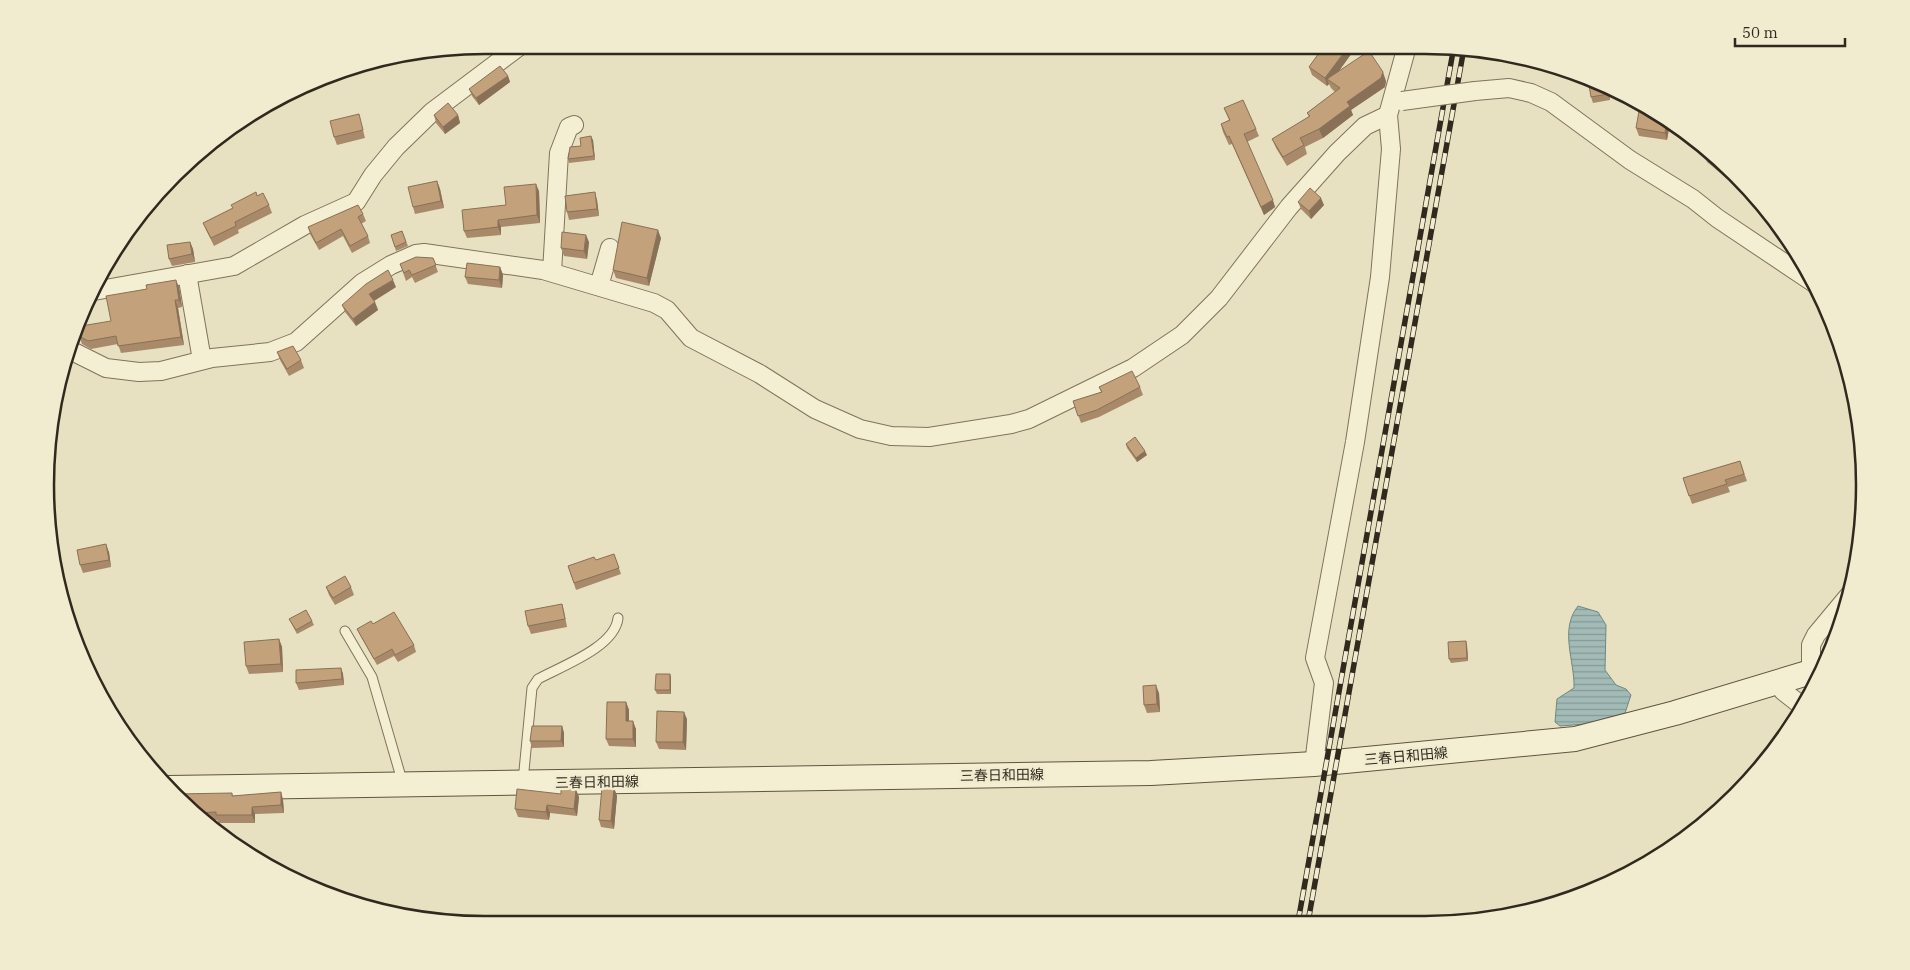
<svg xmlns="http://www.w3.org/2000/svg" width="1910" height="970" viewBox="0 0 1910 970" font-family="'IBM Plex Serif','Noto Sans JP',serif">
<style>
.water{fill:url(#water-rules);stroke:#6c8884}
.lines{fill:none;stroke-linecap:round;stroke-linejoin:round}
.lane-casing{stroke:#80735b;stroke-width:11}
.street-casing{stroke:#80735b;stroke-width:20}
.secondary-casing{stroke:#61543e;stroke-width:26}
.lane{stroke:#f4eed3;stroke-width:9}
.street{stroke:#f4eed3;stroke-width:18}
.secondary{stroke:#f4eed3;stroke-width:24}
.rail-casing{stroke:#31291d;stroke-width:5.5}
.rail{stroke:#f1ebd0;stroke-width:4;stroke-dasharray:11;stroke-linecap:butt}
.street-bridge-casing{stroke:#80735b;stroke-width:20;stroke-linecap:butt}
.street-bridge{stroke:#f4eed3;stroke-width:18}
.wall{fill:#a88a6a}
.shaded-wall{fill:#887156}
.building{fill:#c3a17b;stroke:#887156}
.labels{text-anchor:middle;stroke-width:5;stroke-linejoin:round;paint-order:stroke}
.street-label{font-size:14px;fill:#31291d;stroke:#f1ebd0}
.rim{fill:none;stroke:#31291d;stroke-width:2.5}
</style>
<defs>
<pattern id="water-rules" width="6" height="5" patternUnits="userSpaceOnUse" patternTransform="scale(1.25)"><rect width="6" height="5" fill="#a3bbb7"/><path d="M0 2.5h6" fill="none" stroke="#859894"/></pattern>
</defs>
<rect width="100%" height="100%" fill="#e8e1c1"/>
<path class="water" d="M1578,606L1598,612L1606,625L1605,670L1616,685L1626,689L1631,695L1625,713L1586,724L1560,726L1555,722L1557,699L1574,688C1575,661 1559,630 1578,606Z"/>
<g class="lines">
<defs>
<g id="lane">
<polyline points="345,631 372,677 403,784"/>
<path d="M523,781L532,688L538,679C562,666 615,647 618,618"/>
</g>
<g id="street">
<polyline points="1475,91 1509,88 1531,93 1551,102 1630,160 1693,199 1717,218 1814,283"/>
<polyline points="552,272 559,153 569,127 574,125"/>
<polyline points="187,274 202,360"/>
<polyline points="599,286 610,248"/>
<polyline points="94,291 234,266 305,225 356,202 373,175 396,147 432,112 521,45"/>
<polyline points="72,351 106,368 139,372 161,371 212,358 270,352 296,342 362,283 391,265 416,254 424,253 543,270 654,303 667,310 691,338 760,374 815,409 860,429 891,436 929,437 1011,424 1029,419 1133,368 1182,335 1219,298 1289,207 1337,153 1365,126 1388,115"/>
<polyline points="1811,672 1811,645 1816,635 1851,593"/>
<polyline points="1780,681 1783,691 1802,706"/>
<polyline points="1314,764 1324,683 1315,658 1355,442 1380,277 1391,149 1388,115 1407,46"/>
</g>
<polyline id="secondary" points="168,788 1151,773 1314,764 1575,739 1675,713 1824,668"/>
</defs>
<use href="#lane" class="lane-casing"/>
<use href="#street" class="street-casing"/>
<use href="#secondary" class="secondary-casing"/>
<use href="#lane" class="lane"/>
<use href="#street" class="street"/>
<use href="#secondary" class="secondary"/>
<defs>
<g id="rail">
<polyline points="1298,922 1454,46"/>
<polyline points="1308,922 1464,48"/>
</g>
</defs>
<use href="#rail" class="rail-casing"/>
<use href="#rail" class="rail"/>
<defs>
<polyline id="street-bridge" points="1402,101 1475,91"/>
</defs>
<use href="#street-bridge" class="street-bridge-casing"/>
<use href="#street-bridge" class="street-bridge"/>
</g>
<g class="wall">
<polygon points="1324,46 1357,46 1338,72 1386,81 1385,87 1351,110 1353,115 1323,138 1305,147 1307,154 1287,166 1276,148 1272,139 1309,117 1307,113 1335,92 1331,88 1329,84 1327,86 1312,75 1309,67"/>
<polygon points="508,76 510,82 479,105 472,96 469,89"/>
<polygon points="1588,79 1619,90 1621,91 1621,93 1610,95 1610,100 1593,103 1591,97"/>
<polygon points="1224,108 1256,129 1259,136 1247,142 1275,207 1264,215 1232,144 1229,145 1223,132 1221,124 1229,120"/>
<polygon points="1657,113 1670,122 1667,140 1639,136 1636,128"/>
<polygon points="434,115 458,115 460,123 445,134 436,123"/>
<polygon points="361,122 365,138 337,145 334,137"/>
<polygon points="593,140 595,160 569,163 568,159 581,146"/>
<polygon points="1704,154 1729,170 1724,176 1707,162"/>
<polygon points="437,181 440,189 444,208 415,214 413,207"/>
<polygon points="539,191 540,223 501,227 501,235 467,238 464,231 506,205"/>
<polygon points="257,196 269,205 272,213 238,230 239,233 214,246 206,230 203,223"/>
<polygon points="597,200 599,216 569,220 567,212"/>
<polygon points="1298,202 1324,205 1311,219 1301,209"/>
<polygon points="363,214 366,221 361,224 368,236 370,243 352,253 343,236 319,250 310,234 308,227"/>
<polygon points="402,231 408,246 396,251 391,235"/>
<polygon points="661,238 649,286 616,278 613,270"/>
<polygon points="190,242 193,249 195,262 172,266 169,259"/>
<polygon points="589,242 587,259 564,256 561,248"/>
<polygon points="433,258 438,272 415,283 412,277 406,281 400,264"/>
<polygon points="500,267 503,275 502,288 468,284 465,277"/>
<polygon points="179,287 182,307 178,308 184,345 121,353 118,344 91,349 82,344 79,336 111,321"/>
<polygon points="396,287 374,301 378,310 356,326 345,312 342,305"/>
<polygon points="1842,343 1844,354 1836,352 1833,344"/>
<polygon points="277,352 301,360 304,368 289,376 280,360"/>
<polygon points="1099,387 1140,387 1143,395 1099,417 1081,423 1073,401 1101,392"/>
<polygon points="1126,444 1147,455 1137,462 1127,448"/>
<polygon points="1740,461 1747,481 1728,487 1730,492 1692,504 1683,478"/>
<polygon points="109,552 111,567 83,573 80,565"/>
<polygon points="614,554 621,574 576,590 568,566 596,560"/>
<polygon points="326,587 351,587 354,595 335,605 329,595"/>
<polygon points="562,604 564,611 567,627 531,634 528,626"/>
<polygon points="289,619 312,621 314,625 297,634"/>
<polygon points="373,624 414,645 416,652 398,662 394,656 377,665 360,635 357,629"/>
<polygon points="279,639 282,647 283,672 249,674 246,666"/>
<polygon points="1466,641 1467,645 1468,661 1451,663 1449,659"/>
<polygon points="341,668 343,674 344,685 299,690 296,683"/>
<polygon points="670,674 671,678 671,694 657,694 655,690"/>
<polygon points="1159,693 1160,712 1147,713 1144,705"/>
<polygon points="626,702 629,710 629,721 636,729 636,747 609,746 606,739"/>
<polygon points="687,719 686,750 659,749 656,742"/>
<polygon points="562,726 564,733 564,747 532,748 530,741"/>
<polygon points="614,788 617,796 614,829 601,827 599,820"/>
<polygon points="576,790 579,797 577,816 550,813 549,820 518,817 515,809 561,794"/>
<polygon points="281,792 283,800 284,813 255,814 255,823 219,823 217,820 208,820 175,797 232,793 233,796"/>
</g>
<g class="shaded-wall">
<polygon points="1349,46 1357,46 1331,82 1327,79 1329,84 1327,86 1325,78"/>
<polygon points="1383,72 1386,81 1385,87 1351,110 1353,115 1323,138 1319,129 1347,102"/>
<polygon points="508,76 510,82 479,105 476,98"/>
<polygon points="458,115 460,123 445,134 443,127"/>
<polygon points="1667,120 1670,123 1667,140 1665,133"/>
<polygon points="591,136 593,140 595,160 594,156"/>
<polygon points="1724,165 1729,170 1724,176 1721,168"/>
<polygon points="437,181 440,189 444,208 441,201"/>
<polygon points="536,184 539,191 540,223 537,215"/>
<polygon points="595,192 597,200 599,216 597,209"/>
<polygon points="1321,198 1324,205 1311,219 1309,211"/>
<polygon points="1273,200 1275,207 1264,215 1261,207"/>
<polygon points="498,220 501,227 501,235 498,227"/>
<polygon points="658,230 661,238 649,286 647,278"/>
<polygon points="586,235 589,242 587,259 584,251"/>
<polygon points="190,242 193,249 195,262 192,254"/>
<polygon points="500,267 503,275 502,288 499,280"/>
<polygon points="176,280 179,287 182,307 179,300"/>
<polygon points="393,280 396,287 372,302 369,294"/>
<polygon points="175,300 178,308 184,345 181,337"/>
<polygon points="375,302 378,310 356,326 353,319"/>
<polygon points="1145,451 1147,455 1137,462 1136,458"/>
<polygon points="106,544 109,552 111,567 109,560"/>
<polygon points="279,639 282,647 283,672 281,664"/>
<polygon points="1466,641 1467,645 1468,661 1467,658"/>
<polygon points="341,668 343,674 344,685 342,679"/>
<polygon points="670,674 671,678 671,694 670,690"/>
<polygon points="1156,685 1159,693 1160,712 1157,704"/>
<polygon points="626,702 629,710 629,729 626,721"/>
<polygon points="684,712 687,719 686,750 683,742"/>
<polygon points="633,721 636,729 636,747 633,739"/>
<polygon points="562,726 564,733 564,747 561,741"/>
<polygon points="614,788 617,796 614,829 611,821"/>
<polygon points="576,790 579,797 577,816 574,809"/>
<polygon points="281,792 283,800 284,813 281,805"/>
<polygon points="547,805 550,813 549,820 546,812"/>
<polygon points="252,807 255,814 255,823 252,815"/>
</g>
<g class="building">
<polygon points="1324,46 1349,46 1325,78 1309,67"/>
<polygon points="1369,51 1383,72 1381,78 1347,102 1350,106 1319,129 1300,138 1304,145 1283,157 1272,139 1310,116 1307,113 1340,88 1327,79"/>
<polygon points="500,66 508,76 476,98 469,89"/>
<polygon points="1588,79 1614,88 1608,89 1608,94 1591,97"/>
<polygon points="1243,100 1256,129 1244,134 1273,200 1261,207 1229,136 1227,137 1221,124 1230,120 1224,108"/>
<polygon points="448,103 458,115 443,127 434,115"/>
<polygon points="1639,111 1657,113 1667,120 1665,133 1636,128"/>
<polygon points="359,114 363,130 334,137 330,121"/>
<polygon points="591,136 594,156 568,159 570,147 581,146 580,138"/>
<polygon points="1708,150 1724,165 1721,168 1704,154"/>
<polygon points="437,181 441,201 413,207 408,187"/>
<polygon points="536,184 537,215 498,220 498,227 464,231 462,210 506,205 504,187"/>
<polygon points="1310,188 1321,198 1309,211 1298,202"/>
<polygon points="256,192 257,196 263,193 269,205 235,222 236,226 211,238 203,223 233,208 231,205"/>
<polygon points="595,192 597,209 567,212 565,196"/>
<polygon points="358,205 363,214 358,217 368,236 350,246 341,229 316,243 308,227"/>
<polygon points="622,222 658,230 647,278 613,270"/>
<polygon points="402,231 406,242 395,247 391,235"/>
<polygon points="562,232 586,235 584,251 561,248"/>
<polygon points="190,242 192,254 169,259 167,245"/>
<polygon points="416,257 433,258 436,265 412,275 409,270 404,273 400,264"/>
<polygon points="467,263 500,267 499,280 465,277"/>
<polygon points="388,270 393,280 369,294 375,302 353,319 342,305 366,284"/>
<polygon points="176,280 179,300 175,300 181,337 118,346 116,336 88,341 79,336 78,333 81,326 111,321 106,296 147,289 146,285"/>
<polygon points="1836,332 1842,343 1842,347 1833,344"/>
<polygon points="293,346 301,360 287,369 277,352"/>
<polygon points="1132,371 1140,387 1097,410 1078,416 1073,401 1102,392 1099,387"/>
<polygon points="1135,437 1145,451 1136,458 1126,444"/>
<polygon points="1740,461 1744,474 1725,480 1727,484 1689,496 1683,478"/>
<polygon points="106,544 109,560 80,565 77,550"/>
<polygon points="614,554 619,568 574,583 568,566 594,557 596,560"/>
<polygon points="345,576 351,587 333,598 326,587"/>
<polygon points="562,604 565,619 528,626 525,611"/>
<polygon points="306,610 312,621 296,630 289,619"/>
<polygon points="394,612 414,645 395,655 392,649 374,659 357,629 371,621 373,624"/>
<polygon points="279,639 281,664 246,666 244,642"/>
<polygon points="1466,641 1467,658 1449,659 1448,642"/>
<polygon points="341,668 342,679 296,683 296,670"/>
<polygon points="656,674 670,674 670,690 655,690"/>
<polygon points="1156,685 1157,704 1144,705 1143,686"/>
<polygon points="607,702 626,702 626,721 633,721 633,739 606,739"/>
<polygon points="657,711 684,712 683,742 656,742"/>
<polygon points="532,726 562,726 561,741 530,741"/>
<polygon points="602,787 614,788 611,821 599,820"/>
<polygon points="561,788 576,790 574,809 547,805 546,812 515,809 517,789 561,794"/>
<polygon points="281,792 281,805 252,807 252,815 216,815 216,812 198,813 175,797 175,794 232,793 232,796"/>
</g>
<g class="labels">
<g class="street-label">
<text transform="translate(1406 756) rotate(-5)" y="5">三春日和田線</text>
<text transform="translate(1002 775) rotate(-1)" y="5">三春日和田線</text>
<text transform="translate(597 782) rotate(-1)" y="5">三春日和田線</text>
</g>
</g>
<path d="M0 0H1910V970H0ZM485 54H1425A431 431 0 0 1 1856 485V485A431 431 0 0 1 1425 916H485A431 431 0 0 1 54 485V485A431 431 0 0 1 485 54Z" fill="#f1ebd0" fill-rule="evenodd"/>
<path class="rim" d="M485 54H1425A431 431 0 0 1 1856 485V485A431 431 0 0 1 1425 916H485A431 431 0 0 1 54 485V485A431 431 0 0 1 485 54Z"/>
<path d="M1735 38v8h110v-8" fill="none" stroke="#31291d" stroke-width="2.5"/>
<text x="1742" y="38" font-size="15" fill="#31291d" stroke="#f1ebd0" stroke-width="4" paint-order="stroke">50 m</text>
</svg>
